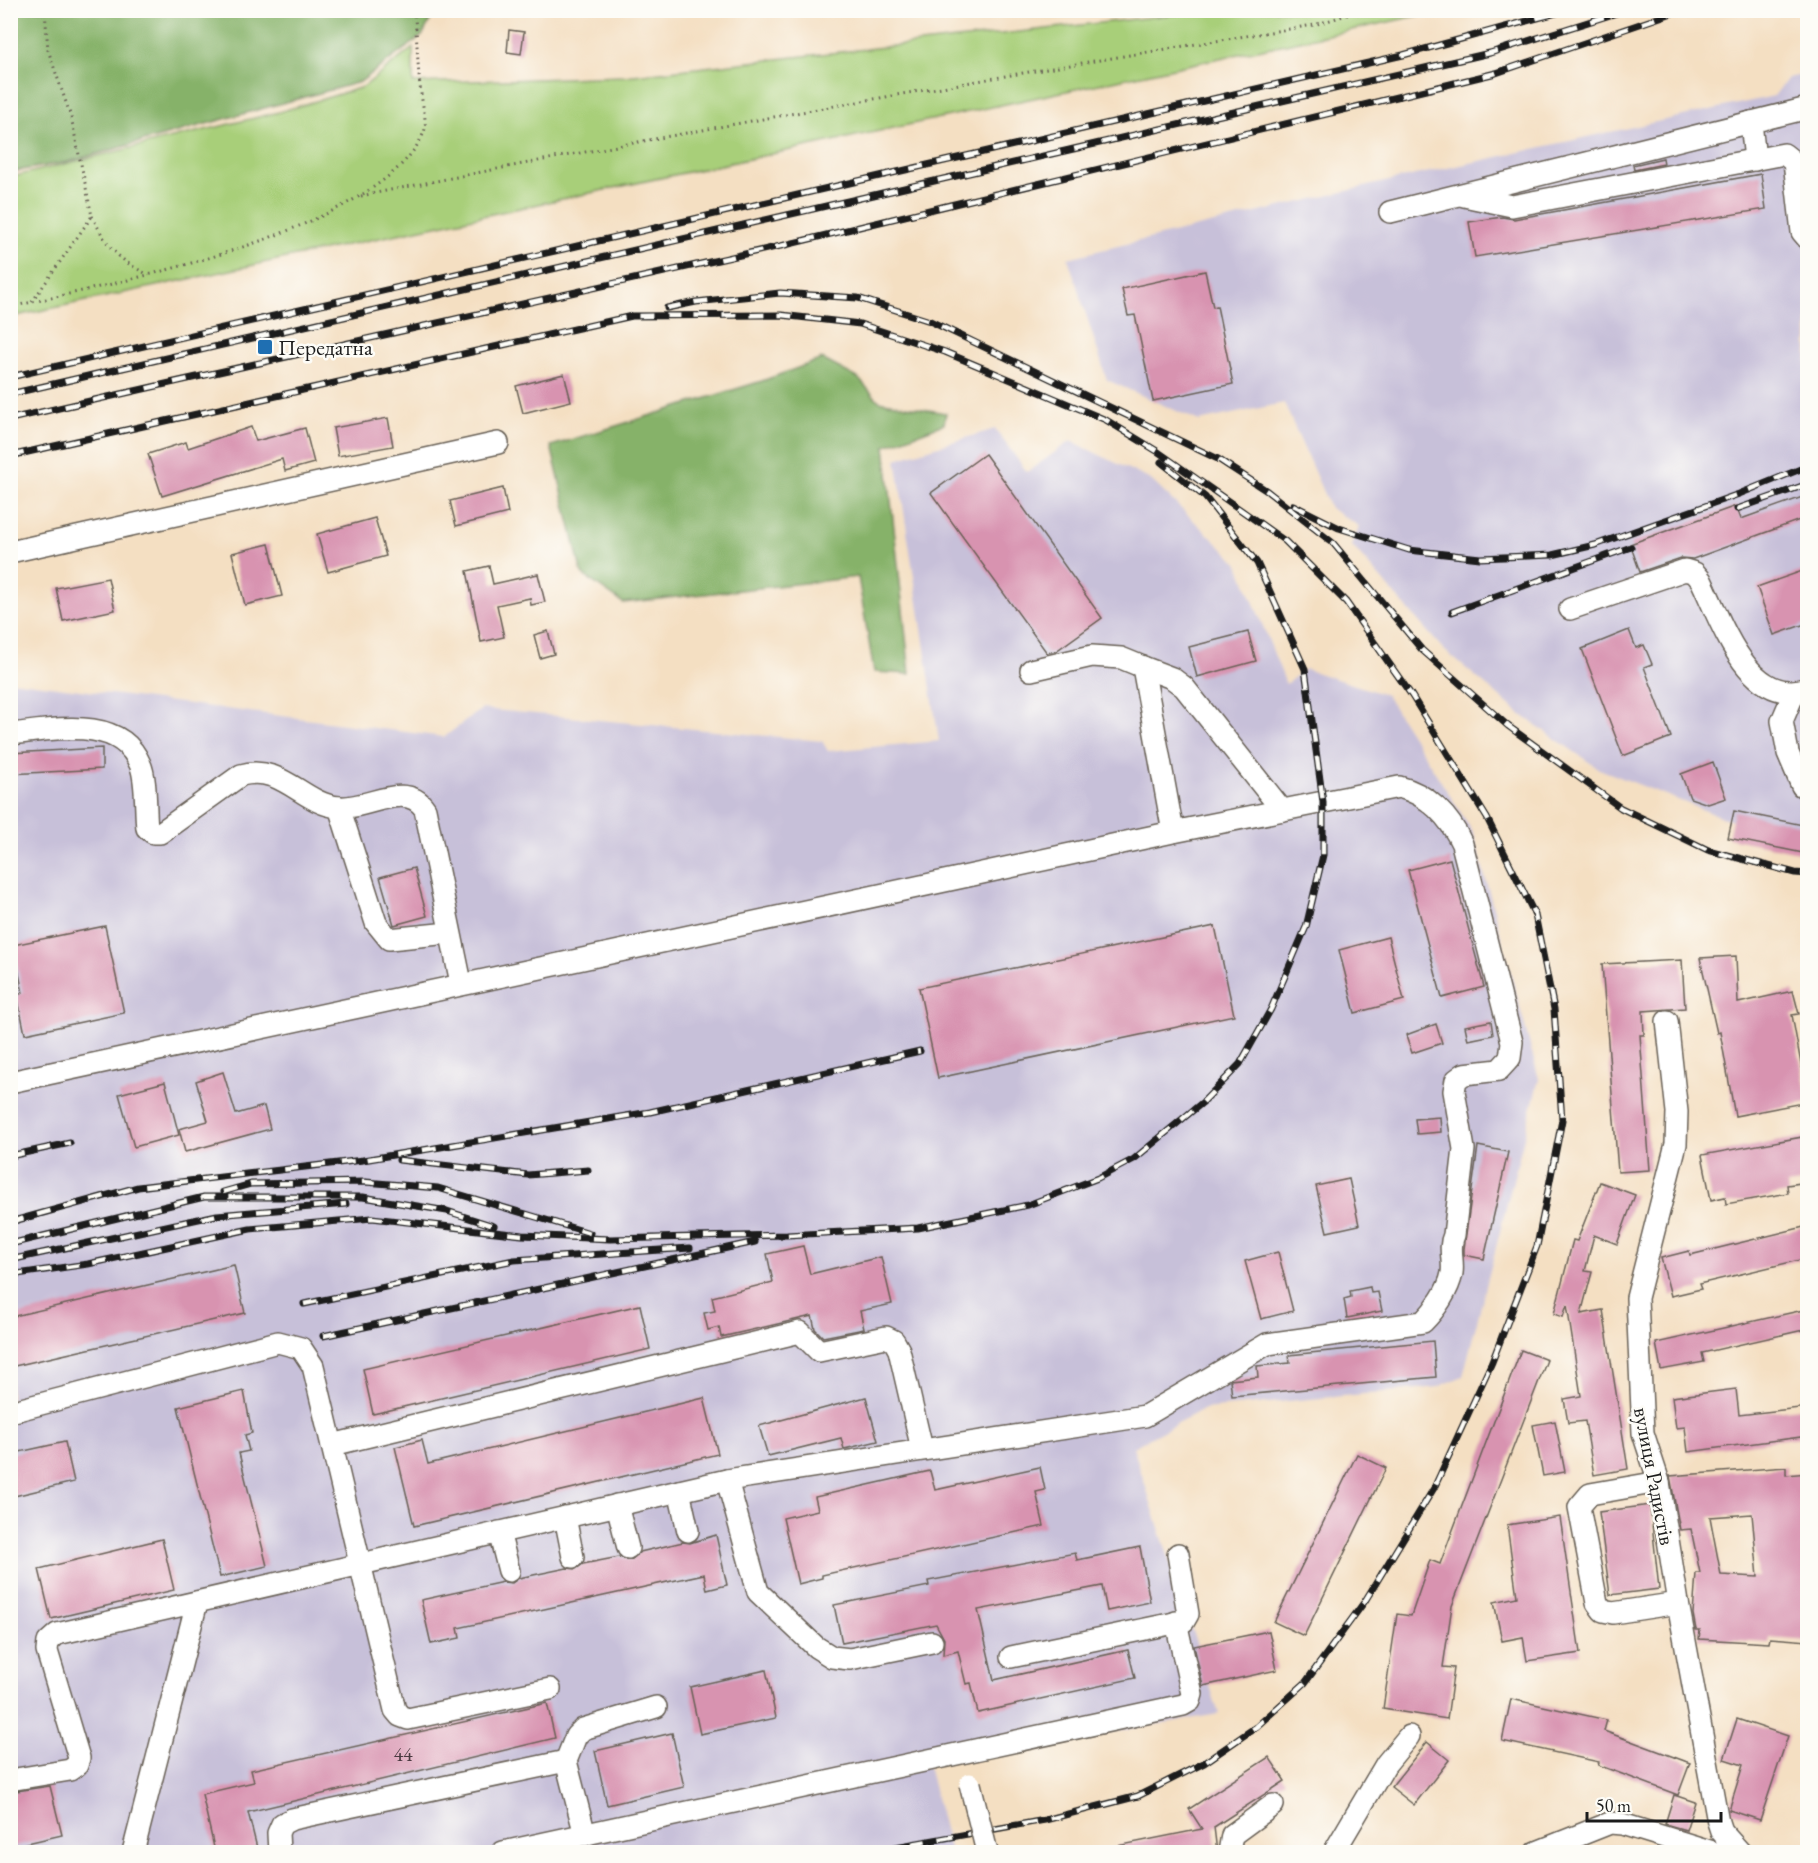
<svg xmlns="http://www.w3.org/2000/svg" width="1818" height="1863" viewBox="0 0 1818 1863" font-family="'EB Garamond',serif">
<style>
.industrial{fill:#c7c0d9}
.green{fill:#a8cf79;stroke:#62764a;stroke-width:1.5}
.forest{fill:#86b269;stroke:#516742;stroke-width:1.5}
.building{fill:#d893b0;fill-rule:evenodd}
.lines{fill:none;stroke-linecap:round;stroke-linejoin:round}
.minor-casing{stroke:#686056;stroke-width:24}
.path{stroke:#686056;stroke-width:3;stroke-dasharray:1.5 4.5;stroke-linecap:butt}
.minor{stroke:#fff;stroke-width:21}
.rail-casing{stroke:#1c1c1c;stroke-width:7}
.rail{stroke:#fdfcf7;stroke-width:4.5;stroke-dasharray:14;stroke-linecap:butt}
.minor-bridge-casing{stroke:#686056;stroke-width:24;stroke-linecap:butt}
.minor-bridge{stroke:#fff;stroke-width:21}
.poi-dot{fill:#1f6fb2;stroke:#fdfcf7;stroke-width:2}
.labels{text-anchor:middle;stroke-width:5;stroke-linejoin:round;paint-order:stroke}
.number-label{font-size:20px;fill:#4b3a41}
.poi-label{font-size:22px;fill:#1c1c1c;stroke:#fdfcf7;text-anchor:start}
.street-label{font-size:22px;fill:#1c1c1c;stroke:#fdfcf7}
</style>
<rect width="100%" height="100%" fill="#fdfcf7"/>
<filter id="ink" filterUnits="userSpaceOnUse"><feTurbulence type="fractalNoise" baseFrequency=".0167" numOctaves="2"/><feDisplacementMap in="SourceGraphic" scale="12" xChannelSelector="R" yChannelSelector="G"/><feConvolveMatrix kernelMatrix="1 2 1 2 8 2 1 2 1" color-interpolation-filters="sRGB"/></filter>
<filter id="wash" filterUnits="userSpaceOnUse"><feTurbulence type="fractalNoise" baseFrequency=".008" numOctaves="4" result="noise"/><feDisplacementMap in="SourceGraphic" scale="24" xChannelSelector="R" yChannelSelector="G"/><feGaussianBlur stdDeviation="1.35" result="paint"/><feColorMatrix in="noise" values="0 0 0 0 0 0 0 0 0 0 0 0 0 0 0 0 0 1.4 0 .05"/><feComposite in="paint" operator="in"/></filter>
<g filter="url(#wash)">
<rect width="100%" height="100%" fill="#f4dfc2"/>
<g class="industrial">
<polygon points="1807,74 1807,835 1724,818 1599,769 1520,714 1443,649 1352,546 1359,526 1330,508 1284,403 1199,421 1107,380 1068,258 1393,180 1774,96 1788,78"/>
<polygon points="995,429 1027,472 1071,441 1151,480 1238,563 1286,684 1305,669 1386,695 1473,832 1539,1079 1463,1376 1438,1387 1204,1409 1133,1447 1219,1714 927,1762 950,1852 11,1852 11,681 444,737 482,709 822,741 828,751 939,741 896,459"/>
</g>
<polygon class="green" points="1215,10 1440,11 11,317 11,177 279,112 363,87 413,48 413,83 625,76"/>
<g class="forest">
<polygon points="11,10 435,10 435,11 422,36 360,82 67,162 11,172"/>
<polygon points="822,359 858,378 879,401 946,413 944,424 885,446 910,674 874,672 858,577 623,603 582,574 551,446 762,381"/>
</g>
<g id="blocks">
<g class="building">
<polygon points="509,30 524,32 521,54 507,52"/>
<polygon points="1663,158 1664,164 1634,170 1633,165"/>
<polygon points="1761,174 1766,209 1475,257 1469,222 1502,217 1514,219"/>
<polygon points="1205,271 1213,307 1217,306 1233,384 1153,401 1135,315 1128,316 1122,289"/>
<polygon points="564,374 571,401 523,413 516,386"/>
<polygon points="388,418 393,446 338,456 333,428"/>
<polygon points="251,427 256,441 305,428 314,463 285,471 282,459 162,496 148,454 186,442 188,448"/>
<polygon points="985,454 1102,618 1056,651 1047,653 931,493"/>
<polygon points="503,488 508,513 456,526 450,501"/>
<polygon points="1808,495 1808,517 1693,559 1681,558 1640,572 1630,544 1736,506 1741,519"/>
<polygon points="375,518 386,556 328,572 317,534"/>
<polygon points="269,544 282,596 245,605 232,553"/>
<polygon points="489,566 493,584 538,574 545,602 531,605 530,598 497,605 504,637 481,642 467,571"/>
<polygon points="1808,569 1808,623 1774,635 1757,587"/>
<polygon points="108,578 115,610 63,621 56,588"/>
<polygon points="1629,630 1636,648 1644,645 1652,664 1644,667 1671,737 1623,756 1582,649"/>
<polygon points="548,631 554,654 540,658 534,635"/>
<polygon points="1248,632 1256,661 1197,677 1189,647"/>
<polygon points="102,748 102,769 10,774 10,753"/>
<polygon points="1713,762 1726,798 1708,804 1690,798 1681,774"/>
<polygon points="1734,811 1808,826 1808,854 1728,838"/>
<polygon points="1450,859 1484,987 1442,998 1408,870"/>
<polygon points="414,868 427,916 394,925 380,877"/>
<polygon points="105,926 124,1013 25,1034 17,995 23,993 13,945"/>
<polygon points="1215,926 1234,1015 938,1078 919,988"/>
<polygon points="1388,937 1404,1000 1355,1013 1339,950"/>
<polygon points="1736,956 1738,1003 1793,991 1799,1014 1792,1015 1808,1102 1735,1116 1720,1032 1717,1033 1700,958"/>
<polygon points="1682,960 1685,1008 1643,1011 1644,1035 1640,1035 1650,1170 1618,1172 1602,964"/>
<polygon points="1491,1021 1493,1035 1468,1040 1465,1026"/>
<polygon points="1436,1024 1442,1043 1412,1053 1406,1035"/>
<polygon points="223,1072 236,1114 264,1106 270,1129 185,1152 179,1129 208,1121 196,1081"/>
<polygon points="165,1082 179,1135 134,1147 119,1094"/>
<polygon points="1440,1117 1441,1132 1417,1134 1415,1119"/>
<polygon points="1808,1136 1808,1182 1787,1185 1788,1193 1726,1204 1725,1197 1711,1200 1702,1155"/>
<polygon points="1478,1146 1508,1152 1484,1259 1464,1255 1464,1249"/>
<polygon points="1349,1179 1359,1225 1327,1232 1316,1186"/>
<polygon points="1600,1182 1635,1195 1617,1244 1594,1235 1585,1271 1592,1272 1581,1314 1603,1310 1628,1469 1594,1475 1585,1421 1568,1423 1564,1399 1581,1396 1567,1305 1563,1317 1554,1314 1573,1240 1577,1241"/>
<polygon points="1808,1226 1808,1258 1699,1284 1701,1289 1671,1296 1661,1258 1689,1251 1690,1255"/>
<polygon points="803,1246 810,1274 881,1257 892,1304 860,1311 864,1329 823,1337 815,1329 812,1316 721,1337 719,1327 708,1330 704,1313 715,1311 712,1297 773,1282 767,1254"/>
<polygon points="1278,1252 1293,1311 1261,1319 1245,1261"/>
<polygon points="234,1265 245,1313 10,1367 10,1317"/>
<polygon points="1370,1287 1371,1293 1378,1292 1382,1311 1347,1318 1344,1299 1351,1297 1350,1291"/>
<polygon points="640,1305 650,1349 373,1414 363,1369"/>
<polygon points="1808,1309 1808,1329 1702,1353 1704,1362 1661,1370 1656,1343"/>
<polygon points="1433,1341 1436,1377 1232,1396 1230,1380 1258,1377 1257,1366 1290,1363 1289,1355"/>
<polygon points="1521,1350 1547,1360 1452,1606 1443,1667 1454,1668 1447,1719 1383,1709 1397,1614 1411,1616 1430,1560 1440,1564"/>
<polygon points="1736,1389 1739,1415 1808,1407 1808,1436 1688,1452 1685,1427 1676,1428 1672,1397"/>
<polygon points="244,1391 252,1433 245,1435 249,1451 239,1453 267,1566 220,1577 178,1407"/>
<polygon points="866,1397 878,1441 844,1449 841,1438 768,1456 759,1426"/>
<polygon points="704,1398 718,1454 414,1526 395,1447 422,1440 428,1464"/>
<polygon points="1555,1421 1565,1472 1543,1476 1533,1425"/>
<polygon points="65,1442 74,1482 10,1497 10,1454"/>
<polygon points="1357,1454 1386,1468 1304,1636 1274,1622"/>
<polygon points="1040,1467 1045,1490 1036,1492 1044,1526 822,1575 822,1578 798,1584 783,1518 818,1510 815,1497 930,1471 935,1490"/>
<path d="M1786,1467V1475L1808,1473V1641L1770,1638L1769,1643L1699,1639L1700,1630H1696L1693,1614L1696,1573H1700L1691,1529L1680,1530L1670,1476ZM1752,1514L1758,1577L1721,1575L1710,1517Z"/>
<polygon points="1650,1505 1659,1589 1610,1595 1599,1512"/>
<polygon points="1560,1517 1580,1653 1527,1661 1523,1637 1502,1641 1494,1602 1517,1597 1507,1525"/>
<polygon points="716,1535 727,1585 707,1590 704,1574 458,1628 460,1638 431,1644 421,1600 503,1582 512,1583 519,1578 567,1568 576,1569 583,1564 619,1557 631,1560 640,1552 683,1542 690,1543"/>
<polygon points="162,1539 174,1590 51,1619 39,1569"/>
<polygon points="1140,1547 1150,1602 1107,1611 1102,1586 978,1610 994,1680 1128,1650 1135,1678 978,1713 971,1683 966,1684 958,1651 943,1655 944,1639 936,1624 842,1643 834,1605 929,1586 928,1581 1075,1553 1077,1560"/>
<polygon points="1269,1631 1277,1670 1203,1686 1194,1646"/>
<polygon points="766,1670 776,1718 700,1734 690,1687"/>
<polygon points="1511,1699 1607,1720 1604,1731 1690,1763 1678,1795 1598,1765 1599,1762 1502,1741"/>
<polygon points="547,1703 555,1738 248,1812 258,1852 215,1852 202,1794 254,1782 251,1770"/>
<polygon points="1737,1719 1788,1736 1760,1820 1729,1810 1743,1765 1724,1759"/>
<polygon points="672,1733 684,1787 607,1805 595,1751"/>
<polygon points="1427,1742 1449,1760 1414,1805 1391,1787"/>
<polygon points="1269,1757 1285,1781 1214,1827 1217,1852 1118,1852 1117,1846 1202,1829 1189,1809"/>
<polygon points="50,1786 62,1835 10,1847 10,1792"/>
<polygon points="1674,1795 1695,1802 1686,1830 1665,1824"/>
</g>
</g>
</g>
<g filter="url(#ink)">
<use href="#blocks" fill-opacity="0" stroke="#686056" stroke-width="1.5"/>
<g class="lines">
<defs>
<g id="minor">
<polyline points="1751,122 1755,160"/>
<polyline points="1464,196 1512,206 1784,154 1794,162 1802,232 1808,239"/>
<polyline points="1390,212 1808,108"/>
<polyline points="10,552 498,443"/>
<path d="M1570,609L1685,570L1695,573L1701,580C1721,621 1749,709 1808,688"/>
<polyline points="1143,667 1172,678 1184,687 1282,810"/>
<polyline points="1031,670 1092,656 1121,658 1143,667 1173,832"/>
<polyline points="1794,693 1782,721 1788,753 1802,786"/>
<path d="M10,734C52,730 120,714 140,764C147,779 145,811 147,828L153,833H160L241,775C283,764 302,804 339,807C367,810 406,780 425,809L461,983"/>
<polyline points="339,807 376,923 389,939 449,933"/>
<polyline points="1667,1021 1677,1112 1676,1144 1637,1298 1643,1433 1659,1482 1678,1603 1718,1822 1721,1831 1740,1852"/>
<path d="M10,1082L1173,832L1399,787C1428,794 1450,817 1462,844L1512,1042L1510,1058L1499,1070L1464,1074L1456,1080L1454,1091L1464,1149L1454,1235C1448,1248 1454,1260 1452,1273C1449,1290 1435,1310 1423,1322L1267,1344L1145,1416L727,1480L57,1634L48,1642L47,1651L79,1758L77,1765L70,1770L10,1780"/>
<polyline points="10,1412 278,1342 301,1348 313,1366 395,1710 400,1716 408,1719 550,1689"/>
<polyline points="332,1445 800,1332 819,1351 886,1337 894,1341 899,1350 922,1449"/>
<polyline points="727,1480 758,1592 816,1647 832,1657 850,1659 932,1642"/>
<polyline points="1659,1482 1590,1494 1579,1507 1597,1603 1603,1611 1613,1613 1678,1603"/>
<polyline points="679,1491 688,1531"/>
<polyline points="617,1505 628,1548"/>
<polyline points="565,1517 573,1557"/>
<polyline points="499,1532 509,1571"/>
<polyline points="1011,1657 1184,1621 1188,1614 1178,1554"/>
<polyline points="566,1761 576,1736 583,1729 656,1707"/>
<polyline points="133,1852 197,1602"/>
<polyline points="279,1852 278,1833 282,1824 292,1819 566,1761 585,1835"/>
<polyline points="503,1852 1183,1705 1190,1701 1192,1694 1176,1622"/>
<polyline points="1229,1852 1232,1835 1273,1805"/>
<polyline points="1334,1852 1386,1764 1409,1736"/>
<polyline points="1537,1852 1610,1823 1622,1824 1713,1852"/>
</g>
</defs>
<use href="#minor" class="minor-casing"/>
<g class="path">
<path d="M361,196C678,132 995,76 1314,25L1363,10"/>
<path d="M92,216C109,249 115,258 149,275"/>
<polyline points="32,302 92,216 71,117 48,50 45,10"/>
<path d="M10,307C108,285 384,231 424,132C427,125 424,113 423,106C417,74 418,42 414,10"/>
</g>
<use href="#minor" class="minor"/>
<defs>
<g id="rail">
<polyline points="667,308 696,302 780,293 858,298 930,321 1218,459 1267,491 1333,543 1422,650 1508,726 1621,808 1708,850 1795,873 1808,874"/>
<polyline points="10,377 1403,55 1567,10"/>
<polyline points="10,394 1490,53 1626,10"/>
<polyline points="10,419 785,245 1496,73 1681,10"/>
<polyline points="10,456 632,316 781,315 860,324 945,352 1106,420 1157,451 1285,541 1346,602 1412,696 1487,818 1535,915 1554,1009 1562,1120 1537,1246 1492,1362 1434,1488 1365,1601 1305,1683 1256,1727 1204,1763 1138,1796 1045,1820 868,1852"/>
<polyline points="1293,505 1339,528 1409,550 1480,558 1552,555 1595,545 1739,494 1808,466"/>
<polyline points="1737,509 1808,484"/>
<polyline points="1452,612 1631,547"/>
<polyline points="10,1156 70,1143"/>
<polyline points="399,1160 528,1175 588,1170"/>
<polyline points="223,1192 251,1184 365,1182 438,1188 590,1233"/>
<polyline points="10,1222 138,1187 363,1160 650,1112 920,1051"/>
<polyline points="10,1244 204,1197 363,1197 447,1211 494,1226"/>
<polyline points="10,1260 217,1215 346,1204"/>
<polyline points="10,1275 88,1264 250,1229 372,1218 522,1235 610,1239 787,1235 918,1228 1028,1205 1098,1178 1134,1159 1203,1102 1240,1064 1271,1009 1306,927 1323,855 1323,802 1305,669 1257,563 1205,497 1161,462"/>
<polyline points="304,1304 514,1260 690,1248"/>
<polyline points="323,1336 755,1242"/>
</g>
</defs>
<use href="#rail" class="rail-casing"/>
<use href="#rail" class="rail"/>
<defs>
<polyline id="minor-bridge" points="970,1784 987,1852"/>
</defs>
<use href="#minor-bridge" class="minor-bridge-casing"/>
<use href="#minor-bridge" class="minor-bridge"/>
</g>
</g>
<rect class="poi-dot" x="257" y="339" width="16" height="16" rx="3"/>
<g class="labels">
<g class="number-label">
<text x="403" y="1761">44</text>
</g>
<g class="poi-label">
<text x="278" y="355">Передатна</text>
</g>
<g class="street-label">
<text transform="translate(1655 1476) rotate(79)" y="8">вулиця Радистів</text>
</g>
</g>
<rect width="1818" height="1863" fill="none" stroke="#fdfcf7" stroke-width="36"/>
<path d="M1587 1812v9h134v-9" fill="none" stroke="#1c1c1c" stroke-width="3"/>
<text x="1596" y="1812" font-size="18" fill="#1c1c1c" stroke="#fdfcf7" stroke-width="4.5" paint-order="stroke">50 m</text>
</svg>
